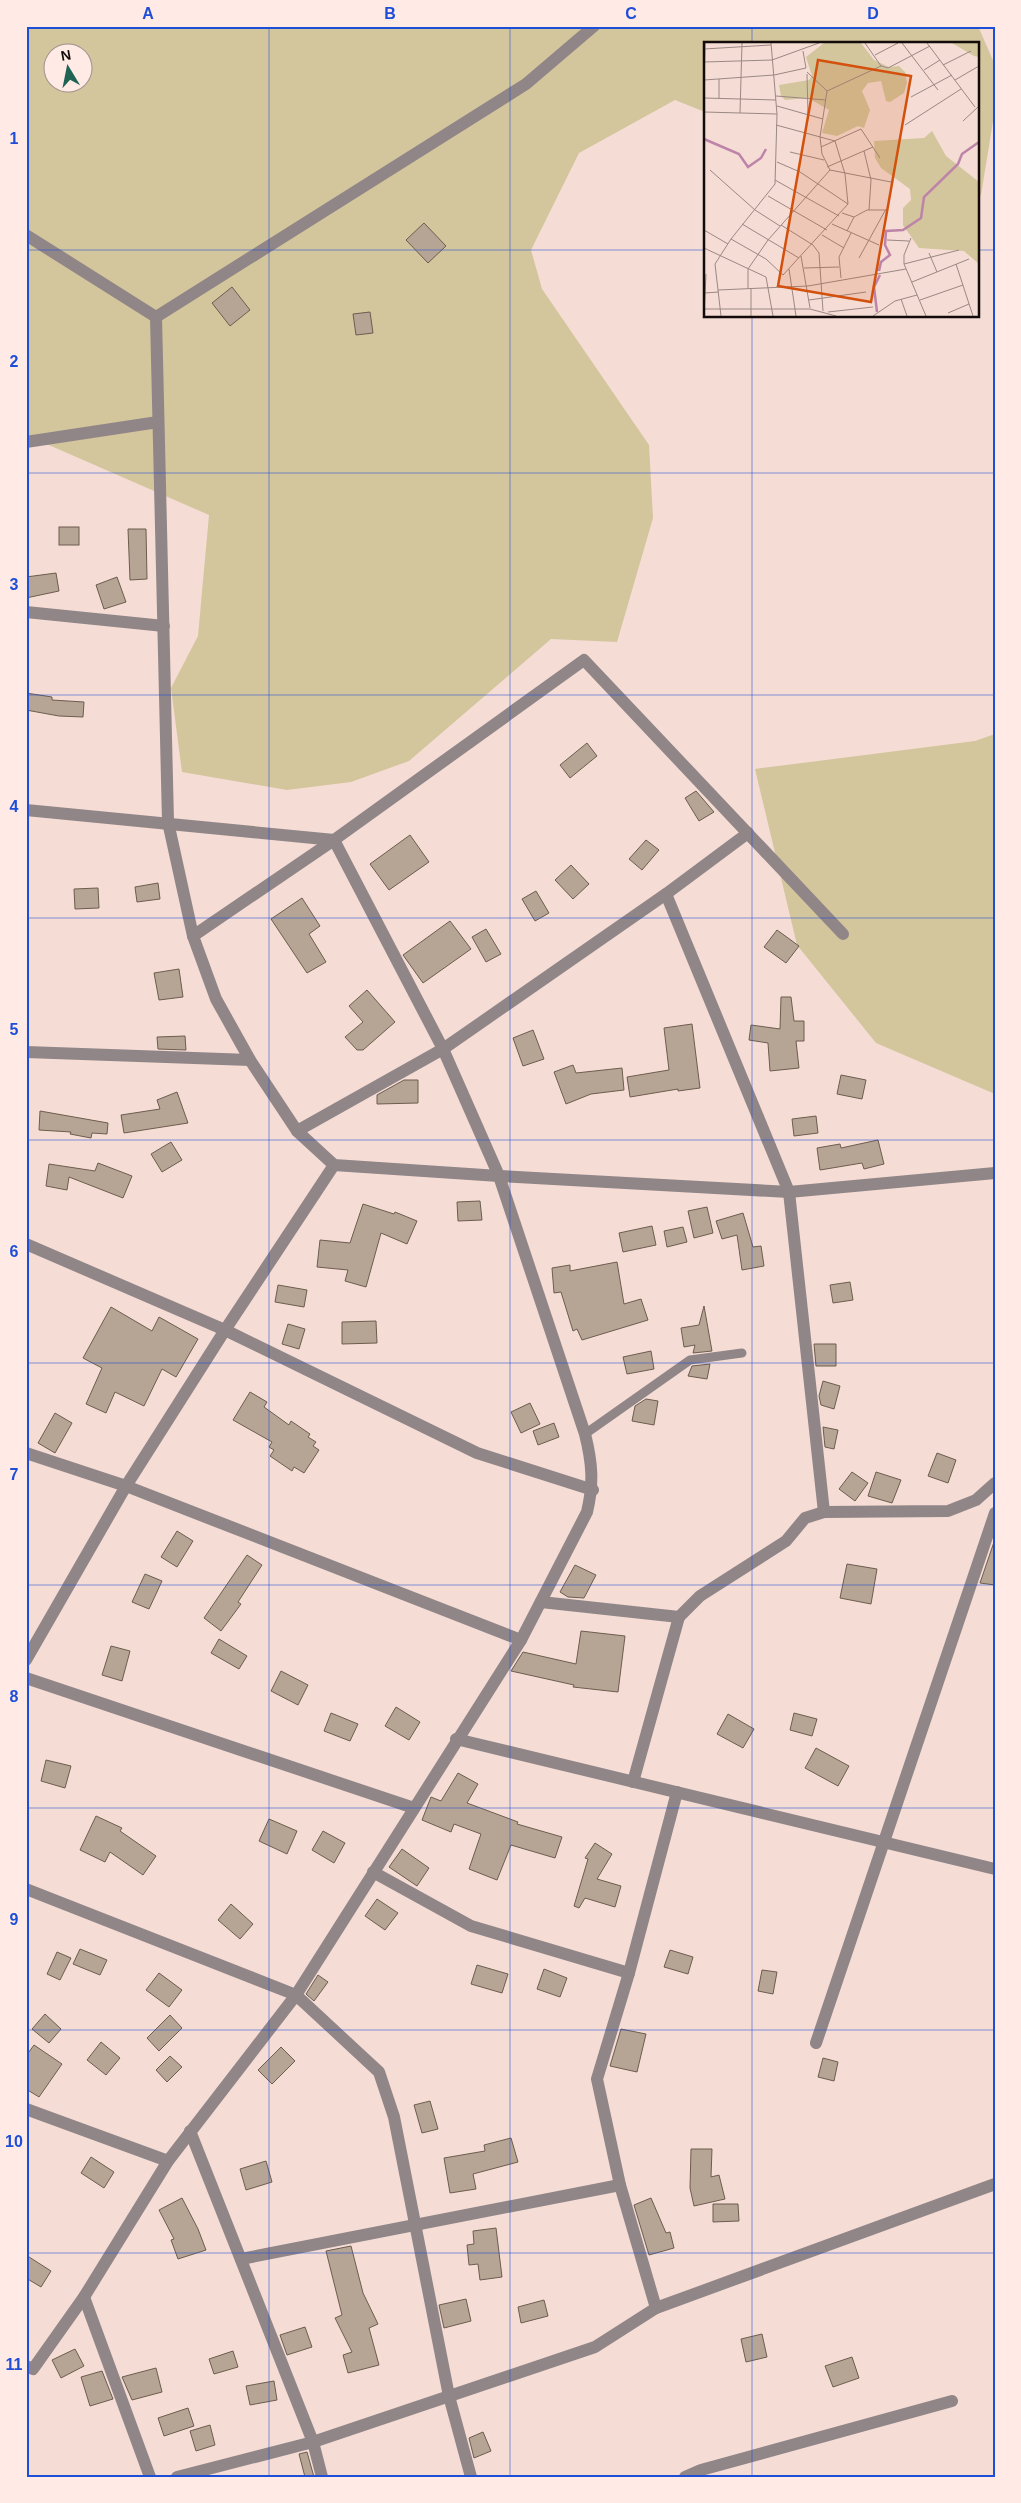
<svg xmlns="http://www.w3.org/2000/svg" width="1021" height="2503" viewBox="0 0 1021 2503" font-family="Helvetica,sans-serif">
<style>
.green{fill:#d3c59c;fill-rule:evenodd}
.building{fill:#b6a595;stroke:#6d5d4f}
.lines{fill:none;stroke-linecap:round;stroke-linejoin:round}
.service{stroke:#908587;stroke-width:9}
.minor{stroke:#908587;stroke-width:12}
.grid{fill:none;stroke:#1d4ed8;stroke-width:1;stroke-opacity:0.55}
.inset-river{fill:none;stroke:#bd84aa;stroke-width:2.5}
.inset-road{fill:none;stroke:#9b8883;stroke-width:1}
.view{fill:#d3510c;fill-opacity:0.15;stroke:#d3510c;stroke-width:2.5}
.inset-edge{fill:none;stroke:#130b09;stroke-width:2.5}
.neatline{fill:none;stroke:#1d4ed8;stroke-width:2}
.grid-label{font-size:16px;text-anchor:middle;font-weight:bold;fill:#1d4ed8}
</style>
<rect width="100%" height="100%" fill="#f5dcd5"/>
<g class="green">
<path d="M26,26H978L995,65V109L981,195L977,199V44H705V112L675,100L579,153L531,250L542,289L649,445L653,518L617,642L551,639L409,761L351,782L287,790L182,772L171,688L198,636L209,515L26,435ZM52,52H82V82H52Z"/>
<polygon points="995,734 995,1094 876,1043 797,945 755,769 975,741"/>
</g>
<g class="building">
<polygon points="424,223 446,246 428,263 406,240"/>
<polygon points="232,287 250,310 230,326 212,303"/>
<polygon points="370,312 373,333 356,335 353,314"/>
<rect x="59" y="527" width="20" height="18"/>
<polygon points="128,529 146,529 147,579 130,580"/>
<polygon points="56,573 59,591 26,598 26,577"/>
<polygon points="117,577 126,602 104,609 96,585"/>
<polygon points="26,693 52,697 52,700 84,702 83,717 59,716 26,710"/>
<polygon points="587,743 597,756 570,778 560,765"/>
<polygon points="696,791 714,812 699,821 685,798"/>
<polygon points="410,835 429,862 389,890 370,864"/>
<polygon points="646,840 659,850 642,870 629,859"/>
<polygon points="571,865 589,884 573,899 555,880"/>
<polygon points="158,883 160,899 137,902 135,887"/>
<polygon points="98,888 99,908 75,909 74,889"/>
<polygon points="536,891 549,913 535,921 522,899"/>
<polygon points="302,898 320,926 309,934 326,962 307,973 271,919"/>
<polygon points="450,921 471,949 423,983 403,955"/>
<polygon points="486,929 501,954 486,962 472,937"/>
<polygon points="777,930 799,946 786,963 764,947"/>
<polygon points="179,969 183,997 159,1000 154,973"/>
<polygon points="367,990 395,1022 363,1050 357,1050 345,1037 363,1022 349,1006"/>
<polygon points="781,997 791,997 794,1021 804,1021 804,1041 796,1041 799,1068 770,1071 768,1043 749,1040 751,1025 780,1029"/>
<polygon points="692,1024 700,1088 678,1091 678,1089 630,1097 627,1077 669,1070 664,1028"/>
<polygon points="533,1030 544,1059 523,1066 513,1038"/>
<polygon points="185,1036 186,1050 158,1049 157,1037"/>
<polygon points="573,1065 576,1073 622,1068 624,1090 591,1094 566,1104 554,1072"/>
<polygon points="841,1075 866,1080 862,1099 837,1094"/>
<polygon points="404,1080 418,1080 418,1103 377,1104 377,1095"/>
<polygon points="177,1092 188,1123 124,1133 121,1115 160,1109 157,1100"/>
<polygon points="40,1111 108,1123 107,1134 92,1133 91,1138 70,1134 71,1132 39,1130"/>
<polygon points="816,1116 818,1133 794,1136 792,1119"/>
<polygon points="878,1140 884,1164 864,1169 862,1163 820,1170 817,1148 840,1144 841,1148"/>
<polygon points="171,1142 182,1160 162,1172 151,1154"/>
<polygon points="98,1163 132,1176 123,1198 69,1177 67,1190 46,1186 49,1164 95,1171"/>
<polygon points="480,1201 482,1220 458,1221 457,1202"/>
<polygon points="363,1204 394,1214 395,1212 417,1221 407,1244 381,1233 366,1287 345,1281 348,1270 317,1267 320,1240 350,1243"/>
<polygon points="707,1207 713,1233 694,1238 688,1211"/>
<polygon points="743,1213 753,1247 761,1246 764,1266 742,1270 737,1235 722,1239 716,1221"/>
<polygon points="652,1226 656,1245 623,1252 619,1233"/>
<polygon points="683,1227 687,1242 667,1247 664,1231"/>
<polygon points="617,1262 624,1304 641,1299 648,1320 582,1340 577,1329 573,1331 561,1292 554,1293 552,1268 570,1265 570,1271"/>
<polygon points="850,1282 853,1300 833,1303 830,1285"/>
<polygon points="278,1285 307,1290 304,1307 275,1302"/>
<polygon points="704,1306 712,1351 693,1353 695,1345 684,1347 681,1328 699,1325"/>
<polygon points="111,1307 152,1331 159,1317 198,1339 176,1377 162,1369 144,1406 115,1392 106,1413 86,1404 102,1368 83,1358"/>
<polygon points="376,1321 377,1343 342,1344 342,1322"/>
<polygon points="288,1324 305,1329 299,1349 282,1344"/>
<polygon points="814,1344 836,1344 836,1366 816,1366"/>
<polygon points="651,1351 654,1369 627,1374 623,1357"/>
<polygon points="710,1364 707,1379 688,1376 692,1366"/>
<polygon points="823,1381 840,1386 834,1409 821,1405 819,1396"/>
<polygon points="250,1392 267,1402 264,1407 289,1425 291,1421 310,1434 308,1437 316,1442 313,1446 319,1450 304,1473 294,1467 292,1471 270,1456 274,1450 269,1447 272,1442 233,1420"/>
<polygon points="646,1399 658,1401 654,1425 632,1421 635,1406"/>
<polygon points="530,1403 540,1424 521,1433 511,1412"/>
<polygon points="55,1413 72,1423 55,1453 38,1443"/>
<polygon points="554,1423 559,1437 538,1445 533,1431"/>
<polygon points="823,1427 838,1430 834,1449 825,1447"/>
<polygon points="937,1453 956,1460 948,1483 928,1476"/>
<polygon points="852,1472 868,1483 855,1501 839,1489"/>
<polygon points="876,1472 901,1480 892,1503 868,1496"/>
<polygon points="177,1531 193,1541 177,1567 161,1557"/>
<polygon points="995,1539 995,1585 980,1583"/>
<polygon points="247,1555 262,1565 238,1602 241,1604 221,1631 204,1618"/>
<polygon points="847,1564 877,1569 871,1604 840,1598"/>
<polygon points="575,1565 596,1575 584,1598 568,1597 560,1592"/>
<polygon points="145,1574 162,1581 149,1609 132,1602"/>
<polygon points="581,1631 625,1636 618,1692 573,1687 574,1685 511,1671 523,1652 576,1664"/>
<polygon points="219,1639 247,1656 239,1669 211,1653"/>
<polygon points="111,1646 130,1651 122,1681 102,1675"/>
<polygon points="281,1671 308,1685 298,1705 271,1691"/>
<polygon points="396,1707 420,1722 409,1740 385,1726"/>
<polygon points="331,1713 358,1724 350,1741 324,1731"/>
<polygon points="794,1713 817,1719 812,1736 790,1730"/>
<polygon points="728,1714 754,1729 743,1748 717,1734"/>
<polygon points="816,1748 849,1766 838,1786 805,1768"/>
<polygon points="46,1760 71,1766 65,1788 41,1781"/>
<polygon points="458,1773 478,1784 467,1803 518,1822 517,1824 562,1837 555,1858 511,1845 497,1880 469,1869 481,1834 454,1824 451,1832 422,1820 431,1797 441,1801"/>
<polygon points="96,1816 122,1828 120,1831 156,1856 143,1875 110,1852 105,1862 80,1850"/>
<polygon points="269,1819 297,1831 287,1854 259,1841"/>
<polygon points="323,1831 345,1843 334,1863 312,1850"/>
<polygon points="595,1843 612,1854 597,1879 621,1886 615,1907 585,1898 579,1908 574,1906 588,1859 585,1858"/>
<polygon points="402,1849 429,1868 417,1886 389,1867"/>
<polygon points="377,1899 398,1913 385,1930 365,1916"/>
<polygon points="231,1904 253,1924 240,1939 218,1920"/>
<polygon points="80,1949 107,1960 100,1975 73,1964"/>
<polygon points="670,1950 693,1957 688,1974 664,1967"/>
<polygon points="57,1952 71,1958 60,1980 47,1974"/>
<polygon points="477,1965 508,1974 502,1993 471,1984"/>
<polygon points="544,1969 567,1978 560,1997 537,1989"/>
<polygon points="762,1970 777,1972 773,1994 758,1991"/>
<polygon points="159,1973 182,1990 169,2007 146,1990"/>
<polygon points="318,1975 328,1982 314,2001 306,1994"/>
<polygon points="45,2014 61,2029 49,2043 32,2029"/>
<polygon points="170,2015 182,2028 159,2051 147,2038"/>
<polygon points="621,2029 646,2034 637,2072 610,2066"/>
<polygon points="101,2042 120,2058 106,2075 87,2060"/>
<polygon points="34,2045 62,2064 39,2097 26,2089 26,2056"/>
<polygon points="281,2047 295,2061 272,2084 258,2070"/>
<polygon points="170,2056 182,2067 167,2082 156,2070"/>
<polygon points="823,2058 838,2062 834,2081 818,2077"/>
<polygon points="430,2101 438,2129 422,2133 414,2105"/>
<polygon points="511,2138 518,2162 473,2174 476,2189 450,2193 444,2158 485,2151 484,2145"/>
<polygon points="691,2149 712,2149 711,2177 719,2175 725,2199 694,2206 690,2188"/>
<polygon points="91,2157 114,2172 104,2188 81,2173"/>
<polygon points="266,2161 272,2182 246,2190 240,2169"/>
<polygon points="182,2198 198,2229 206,2250 178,2259 171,2240 174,2239 159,2210"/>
<polygon points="651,2198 666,2233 670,2232 674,2248 649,2255 634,2205"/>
<polygon points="713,2204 738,2204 739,2221 713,2222"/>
<polygon points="496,2228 502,2277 480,2280 478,2264 469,2265 467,2245 474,2244 473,2231"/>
<polygon points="351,2246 363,2293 378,2324 369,2328 379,2365 348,2373 343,2355 352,2352 335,2318 342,2315 326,2251"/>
<polygon points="26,2255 51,2271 41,2287 26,2278"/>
<polygon points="466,2299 471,2321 444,2328 439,2305"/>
<polygon points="544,2300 548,2316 521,2323 518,2307"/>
<polygon points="305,2327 312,2347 287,2355 280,2335"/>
<polygon points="762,2334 767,2357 746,2362 741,2339"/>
<polygon points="75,2349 84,2366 61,2378 52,2360"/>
<polygon points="233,2351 238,2367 214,2374 209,2359"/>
<polygon points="852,2357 859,2378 833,2387 825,2366"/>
<polygon points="156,2368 162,2392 132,2400 122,2377"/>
<polygon points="102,2371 113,2399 90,2406 81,2377"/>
<polygon points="274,2381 277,2400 250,2405 246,2386"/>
<polygon points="188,2408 194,2426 164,2436 158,2418"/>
<polygon points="210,2425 215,2445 196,2451 190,2431"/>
<polygon points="483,2432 491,2451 474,2458 469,2438"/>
<polygon points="307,2452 314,2477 305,2477 299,2454"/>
</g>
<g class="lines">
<polyline class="service" points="585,1434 690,1360 742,1353"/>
<g class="minor">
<polyline points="26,235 156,317 168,822 193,936 216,999 250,1060 297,1131 334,1165 499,1176 789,1192 995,1173"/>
<polyline points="156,317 526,84 594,26"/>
<polyline points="26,442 158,422"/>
<polyline points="26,612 164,626"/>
<path d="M26,810L334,840L443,1049L499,1176L585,1434C592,1462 594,1483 587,1512L521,1640L296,1995L168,2161L84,2297L33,2369L26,2366"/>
<polyline points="666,894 789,1192 824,1512"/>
<polyline points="193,936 334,840 584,660 843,934"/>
<polyline points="26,1052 250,1060"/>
<polyline points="297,1131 443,1049 666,894 748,833"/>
<polyline points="26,1244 225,1330 477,1453 593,1490"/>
<polyline points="26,1453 126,1486 521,1640"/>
<polyline points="541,1602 679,1617 700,1596 786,1541 805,1518 824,1512 948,1511 976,1500 995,1483"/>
<polyline points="26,1660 126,1486 225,1330 334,1165"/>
<polyline points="26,1678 414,1808"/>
<polyline points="456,1739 995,1869"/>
<polyline points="633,1782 679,1617"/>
<polyline points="373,1872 471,1926 629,1973"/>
<polyline points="26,1889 296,1995 379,2072 394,2117 449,2396 471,2477"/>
<polyline points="816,2043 995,1513"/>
<polyline points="26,2109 168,2161"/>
<polyline points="190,2131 313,2442 322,2477"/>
<polyline points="241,2259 620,2185"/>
<polyline points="84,2297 150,2477"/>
<polyline points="656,2308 620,2185 597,2079 629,1973 677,1792"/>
<polyline points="177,2477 313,2442 595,2347 656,2308 995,2184"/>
<polyline points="685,2477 701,2470 952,2401"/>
</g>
</g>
<path class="grid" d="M269,26V2477M510,26V2477M752,26V44M26,250H705M977,250H995M752,316V2477M26,473H995M26,695H995M26,918H995M26,1140H995M26,1363H995M26,1585H995M26,1808H995M26,2030H995M26,2253H995"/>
<g transform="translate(704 42)">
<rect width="275" height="275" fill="#f5dcd5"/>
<path d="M120,1H157L170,18L185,25L195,24L201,30L203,41L200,51L186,60L182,59L177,39L164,41L158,49L166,68L160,86L154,84L133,94L118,91L125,68L104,56L81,58L77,54L75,43L105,38L108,34L102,15ZM248,1H275V15L270,14ZM228,89L242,114L275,140V222L260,209L215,206L199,183V166L207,158L206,147L177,126L171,116L170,99L220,96Z" fill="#d3c59c"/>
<path class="inset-river" d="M0,97L35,112L44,125L57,116L62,107M175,229L177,220L186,213L181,203L182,189L199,188L217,176L220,155L254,122L258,112L275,100M173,270L170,245L176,233"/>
<path class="inset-road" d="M161,1L177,24L184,26L226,4M198,1L234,48M223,1L271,65M0,7L67,3M99,9L102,26M171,13L194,1M0,20L68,18L115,1M239,23L267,9M220,28L236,18M103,30L123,49L116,95L118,112L126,128L187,140M103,32L104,73M15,37V56M0,38L70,33L102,26M251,38L275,24M0,45L1,1M123,49L177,24M72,54L122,58M207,55L248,33M0,56L72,58M73,64L119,77M0,70L73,72M36,71L38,1M259,79L275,64M201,83L257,47M117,105L157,87L176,116M160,109L167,138L165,168M86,110L120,118M73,120L96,130L144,162M123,125L169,105M6,128L51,168L76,184M71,138L135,174M64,154L123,188M138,171L150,175L163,168H181M38,182L95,216M128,182L175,203M77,183L109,203L115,211L119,269M0,188L24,202M143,189L150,175M118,193L140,206M207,196L200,213V222L222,274M27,197L62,217L79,233L144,162L141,132L131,99L72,83M183,198L205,199M0,206L62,235L69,274M225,211L233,230M97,214L106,266M155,216L182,167M200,222L255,208M252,222L269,274M100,226L135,225M85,227L92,274M137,236L135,215L147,191M208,240L265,217M44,247V227L64,198L126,128M14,248L104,244L202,227M0,251L15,250M197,257L203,274M105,258L162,250M216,258L259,243M0,267H106L132,274M124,270L169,265M244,271L265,262M0,274L2,232M17,274L11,222L27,197L71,142L73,72L67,1M47,274V246M169,274L191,259L213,253"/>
<path class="view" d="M114,18L207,34L167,260L74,244Z"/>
<rect width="275" height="275" class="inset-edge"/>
</g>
<rect width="1021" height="2503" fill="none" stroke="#ffeae5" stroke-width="55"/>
<g transform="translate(68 68) rotate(350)"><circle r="24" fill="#ffeae5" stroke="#a1918d"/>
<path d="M0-4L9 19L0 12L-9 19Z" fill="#1f6354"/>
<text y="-8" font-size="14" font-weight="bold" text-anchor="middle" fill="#130b09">N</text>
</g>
<rect x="28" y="28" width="966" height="2448" class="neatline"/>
<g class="grid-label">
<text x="148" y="19">A</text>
<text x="390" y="19">B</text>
<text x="631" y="19">C</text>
<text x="873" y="19">D</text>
<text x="14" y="144">1</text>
<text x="14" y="367">2</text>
<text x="14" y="590">3</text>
<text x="14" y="812">4</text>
<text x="14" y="1035">5</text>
<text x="14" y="1257">6</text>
<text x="14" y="1480">7</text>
<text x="14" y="1702">8</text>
<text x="14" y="1925">9</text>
<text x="14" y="2147">10</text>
<text x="14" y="2370">11</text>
</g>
</svg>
